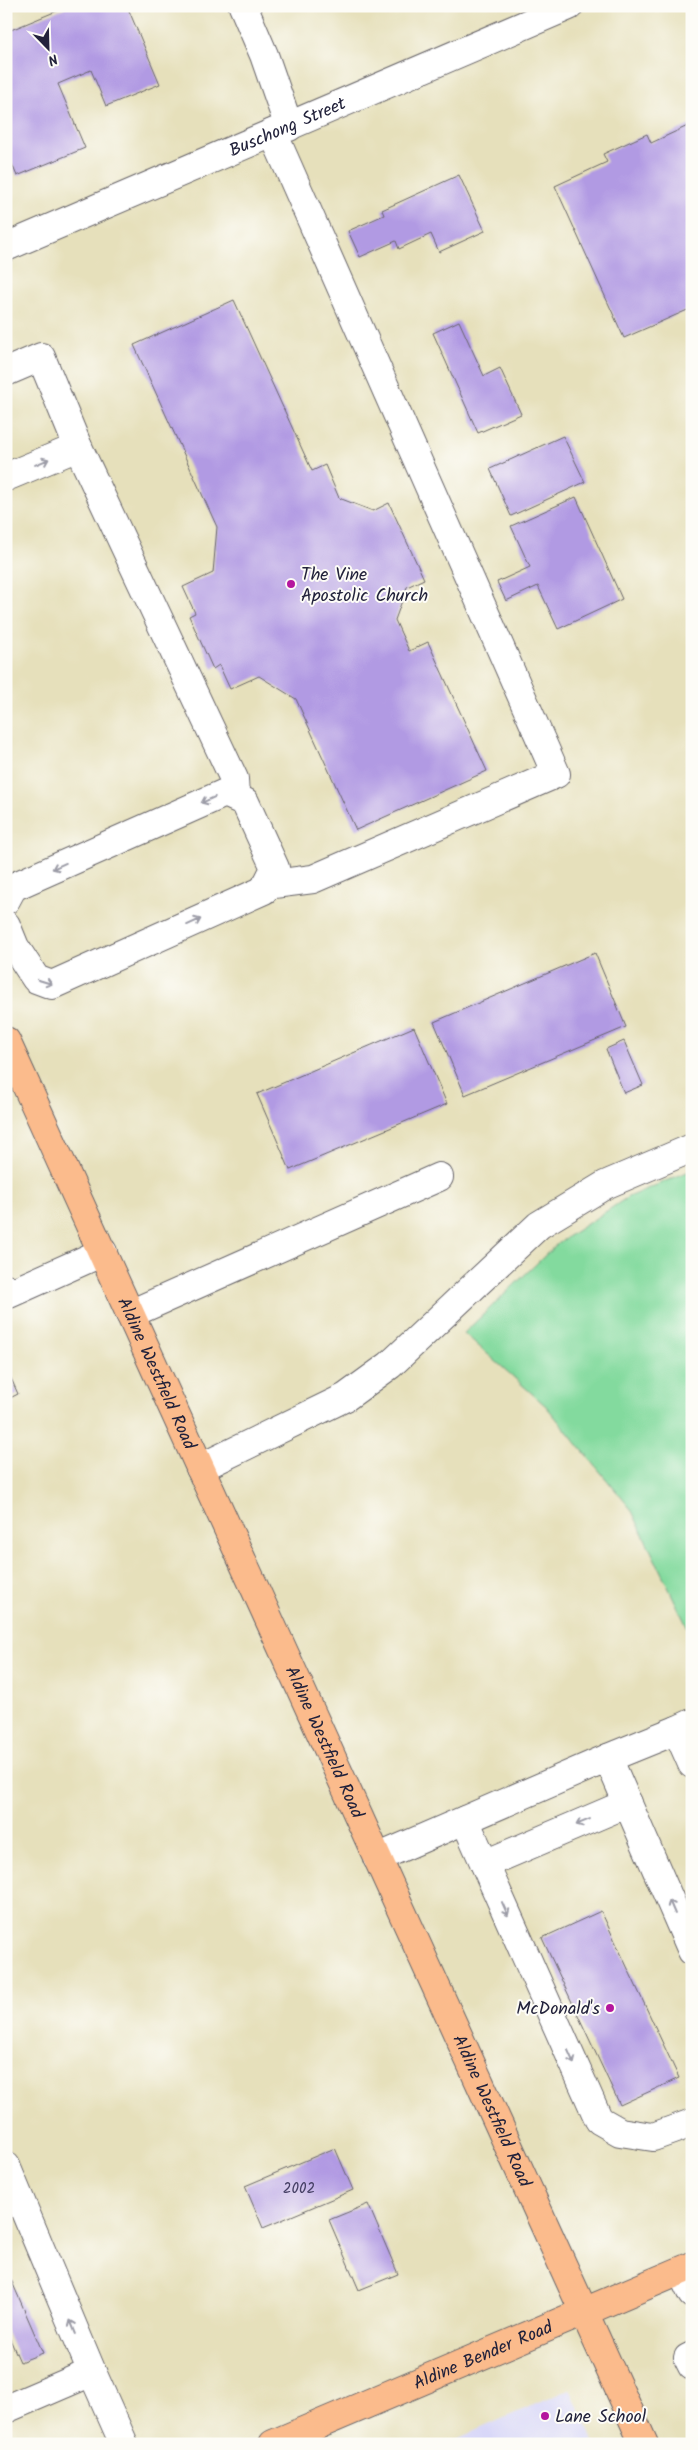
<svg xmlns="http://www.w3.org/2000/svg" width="698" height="2450" viewBox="0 0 698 2450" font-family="Kalam,sans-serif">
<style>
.built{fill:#d8d7f8}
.green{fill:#83da9e;stroke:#527e6c}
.building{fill:#b19ae3}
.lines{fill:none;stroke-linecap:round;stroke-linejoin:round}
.minor-casing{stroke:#676468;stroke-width:30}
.major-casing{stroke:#676468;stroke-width:30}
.minor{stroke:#fff;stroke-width:28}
.major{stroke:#fbbb8c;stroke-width:28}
.oneway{stroke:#9c9ca7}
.poi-dot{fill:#b5179e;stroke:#fdfcf7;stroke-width:2}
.labels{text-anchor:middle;stroke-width:4;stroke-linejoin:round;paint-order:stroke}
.number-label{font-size:15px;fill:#464065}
.street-label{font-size:18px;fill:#22223b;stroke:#fdfcf7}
.poi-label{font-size:18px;fill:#22223b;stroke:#fdfcf7;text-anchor:start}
</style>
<rect width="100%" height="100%" fill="#fdfcf7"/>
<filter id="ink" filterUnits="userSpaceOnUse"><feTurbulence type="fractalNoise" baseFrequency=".02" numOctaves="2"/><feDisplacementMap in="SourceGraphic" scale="10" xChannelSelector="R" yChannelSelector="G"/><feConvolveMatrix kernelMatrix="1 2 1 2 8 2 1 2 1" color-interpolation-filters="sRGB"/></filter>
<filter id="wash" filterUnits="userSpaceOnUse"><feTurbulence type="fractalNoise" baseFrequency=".0096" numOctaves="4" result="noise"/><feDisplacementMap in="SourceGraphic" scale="20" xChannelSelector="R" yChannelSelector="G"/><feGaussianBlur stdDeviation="1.12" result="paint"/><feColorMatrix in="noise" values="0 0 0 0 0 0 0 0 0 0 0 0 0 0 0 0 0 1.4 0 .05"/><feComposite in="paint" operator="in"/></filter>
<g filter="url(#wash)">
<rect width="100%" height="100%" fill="#e6e0bb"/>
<polygon class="built" points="570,2389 595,2444 445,2444"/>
<polygon class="green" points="692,1170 692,1637 631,1509 546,1406 464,1333 558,1243 628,1197"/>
<g id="blocks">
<g class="building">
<polygon points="69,6 127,6 160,84 106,106 91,70 58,84 85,148 17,176 6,150 6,32"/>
<polygon points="692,124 692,308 624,338 555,186 607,162 603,154 647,134 651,143"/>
<polygon points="459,175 485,231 439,252 431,234 399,249 396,241 360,257 348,231 384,215 382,210"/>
<polygon points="234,300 312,471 325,465 339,498 373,511 389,503 424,579 407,587 395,620 409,651 428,642 487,771 356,830 296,699 259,676 230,689 219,665 213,669 189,616 195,613 183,587 213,573 217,527 134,345"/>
<polygon points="459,321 484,376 500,368 521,414 478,433 433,333"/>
<polygon points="563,436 585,482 511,516 490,469"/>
<polygon points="576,497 622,599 558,629 538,586 506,601 497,582 530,567 511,526"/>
<polygon points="595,953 626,1027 465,1095 434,1022"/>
<polygon points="414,1027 447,1104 290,1170 257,1094"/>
<polygon points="624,1041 643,1085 624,1093 606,1049"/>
<polygon points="6,1367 18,1394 6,1400"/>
<polygon points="601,1911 679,2078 620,2105 542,1938"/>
<polygon points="335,2148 353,2190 263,2228 245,2186"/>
<polygon points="368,2204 398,2274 359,2290 329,2220"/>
<polygon points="6,2268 43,2353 20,2362 6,2330"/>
</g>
</g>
</g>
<g filter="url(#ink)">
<use href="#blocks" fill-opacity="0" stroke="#676468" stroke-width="1"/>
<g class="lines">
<defs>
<g id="minor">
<polyline points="243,6 264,55 289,127"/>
<path id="s1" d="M6,247L569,6"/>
<polyline points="6,372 41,357 78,447 234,779 235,797"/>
<polyline points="6,477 78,447"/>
<polyline points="266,885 313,879 556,774 273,133"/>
<polyline points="6,900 13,887 225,793 245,802 275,868 264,890 52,985 36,979 15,947 6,925"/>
<polyline points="6,1288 9,1294 103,1252"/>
<polyline points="130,1314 439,1177"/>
<polyline points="200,1468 346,1397 390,1365 539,1225 605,1185 692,1148"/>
<polyline points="692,1723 677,1730 692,1764"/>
<polyline points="608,1758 677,1730"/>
<polyline points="465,1820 599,2120 620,2132 653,2137 692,2123"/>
<polyline points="377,1858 608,1758 692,1951"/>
<polyline points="485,1864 628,1803"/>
<polyline points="6,2166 92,2372 124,2444"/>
<polyline points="681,2271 692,2294"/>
<polyline points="692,2356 688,2358 692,2366"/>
<polyline points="6,2409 92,2372"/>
</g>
<g id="major">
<path id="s2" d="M6,1041L644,2444"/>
<path id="s3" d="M273,2444L692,2266"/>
</g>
</defs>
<use href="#minor" class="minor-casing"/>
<use href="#major" class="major-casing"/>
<use href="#minor" class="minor"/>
<use href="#major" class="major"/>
</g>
<defs><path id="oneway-shaft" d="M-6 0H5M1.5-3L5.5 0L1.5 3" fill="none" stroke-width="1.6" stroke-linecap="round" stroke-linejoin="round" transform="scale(1.25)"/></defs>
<g class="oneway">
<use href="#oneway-shaft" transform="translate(42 462) rotate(-23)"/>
<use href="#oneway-shaft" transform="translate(208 800) rotate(156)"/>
<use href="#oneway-shaft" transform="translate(59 866) rotate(156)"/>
<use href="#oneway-shaft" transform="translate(194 922) rotate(-24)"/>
<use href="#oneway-shaft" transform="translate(45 982) rotate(17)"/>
<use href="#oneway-shaft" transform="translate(583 1822) rotate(157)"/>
<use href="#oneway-shaft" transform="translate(672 1907) rotate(-113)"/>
<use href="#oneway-shaft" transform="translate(505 1909) rotate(66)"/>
<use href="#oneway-shaft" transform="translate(571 2057) rotate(66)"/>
<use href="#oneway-shaft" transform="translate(73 2327) rotate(-112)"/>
</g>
</g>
<g class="poi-dot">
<circle cx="291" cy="584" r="5"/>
<circle cx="610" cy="2008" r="5"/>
<circle cx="545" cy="2416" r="5"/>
</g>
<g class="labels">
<g class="number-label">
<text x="299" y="2193">2002</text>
</g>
<g class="street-label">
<text dy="6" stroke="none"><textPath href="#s1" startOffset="306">Buschong Street</textPath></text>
<text dy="6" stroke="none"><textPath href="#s2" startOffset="365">Aldine Westfield Road</textPath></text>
<text dy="6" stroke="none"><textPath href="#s2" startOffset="770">Aldine Westfield Road</textPath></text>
<text dy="6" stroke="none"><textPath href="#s2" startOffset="1175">Aldine Westfield Road</textPath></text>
<text dy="6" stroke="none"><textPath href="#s3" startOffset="228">Aldine Bender Road</textPath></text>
</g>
<g class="poi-label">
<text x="301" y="580">The Vine<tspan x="301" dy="21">Apostolic Church</tspan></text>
<text x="600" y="2014" text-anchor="end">McDonald's</text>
<text x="555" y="2422">Lane School</text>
</g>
</g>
<rect width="698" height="2450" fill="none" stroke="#fdfcf7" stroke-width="25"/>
<g transform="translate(48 48) rotate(157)" stroke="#fdfcf7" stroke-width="4" paint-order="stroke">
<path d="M0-4L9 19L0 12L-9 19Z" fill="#22223b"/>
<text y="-8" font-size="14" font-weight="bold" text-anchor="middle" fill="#22223b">N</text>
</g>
</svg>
